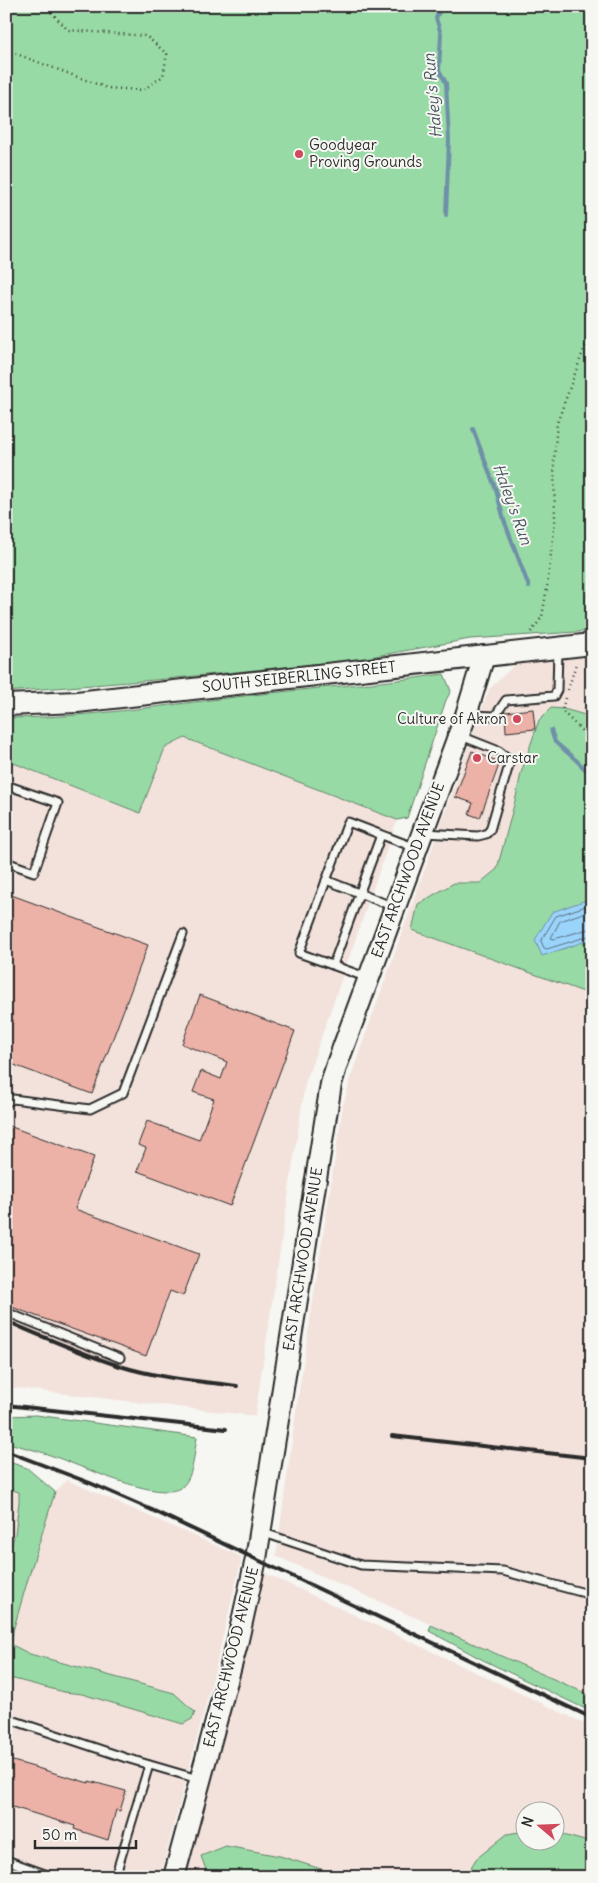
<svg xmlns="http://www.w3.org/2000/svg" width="598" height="1883" viewBox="0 0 598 1883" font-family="Delius,sans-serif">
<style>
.built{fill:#f3e2dc;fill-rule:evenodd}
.green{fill:#98daa5;stroke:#628268}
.water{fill:#9bd4fb;stroke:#6e90a8}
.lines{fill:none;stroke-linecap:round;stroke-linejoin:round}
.shore{stroke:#586f7e;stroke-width:1}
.stream{stroke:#6e90a8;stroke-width:4}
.building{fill:#ecb2a7;stroke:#2b2b2b}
.service-casing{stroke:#2b2b2b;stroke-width:11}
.secondary-casing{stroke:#2b2b2b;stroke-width:24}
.path{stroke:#2b2b2b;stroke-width:2.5;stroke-dasharray:1 4;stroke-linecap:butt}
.service{stroke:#f6f6f2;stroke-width:7}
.secondary{stroke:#f6f6f2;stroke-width:20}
.rail{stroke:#2b2b2b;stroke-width:4}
.poi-dot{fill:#d1495b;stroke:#f6f6f2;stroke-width:2}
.labels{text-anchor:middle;stroke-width:4;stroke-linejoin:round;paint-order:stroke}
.poi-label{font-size:15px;fill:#2b2b2b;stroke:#f6f6f2;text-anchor:start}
.street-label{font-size:15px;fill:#2b2b2b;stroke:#f6f6f2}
.water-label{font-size:16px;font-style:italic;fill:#47555f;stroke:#f6f6f2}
</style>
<rect width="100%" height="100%" fill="#f6f6f2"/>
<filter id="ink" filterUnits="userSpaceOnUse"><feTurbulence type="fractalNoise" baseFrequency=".02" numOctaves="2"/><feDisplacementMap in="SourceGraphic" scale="10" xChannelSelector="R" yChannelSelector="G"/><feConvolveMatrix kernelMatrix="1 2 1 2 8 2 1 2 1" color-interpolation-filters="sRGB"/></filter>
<g filter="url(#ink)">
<g class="built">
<polygon points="592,650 592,717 564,709 530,748 521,773 516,797 497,870 480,883 454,883 413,930 592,995 592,1696 276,1556 296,1411 343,1105 355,1064 489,689 522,658"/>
<polygon points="185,738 397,820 305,1084 255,1416 6,1387 6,760 140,813 165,748"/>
<polygon points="6,1461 27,1468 55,1492 67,1480 242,1557 214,1674 160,1877 6,1877"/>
<path d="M265,1573L592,1727V1877H186ZM526,1810H556V1840H526Z"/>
</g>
<g class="green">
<polygon points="6,6 592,6 592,631 470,639 354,660 166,679 6,692"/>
<path d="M444,674L451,691L446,700L407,818L397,820L185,738L165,748L140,813L6,760V718C86,718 165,705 244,696C311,688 377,684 444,674Z"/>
<polygon points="551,708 564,709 592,717 592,995 412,930 418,904 454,883 480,883 497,869 516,797 521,773 539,720"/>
<path d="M36,1415L197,1437C194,1452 194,1477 182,1487C161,1504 75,1463 50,1455C36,1450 21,1447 6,1442V1416Z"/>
<polygon points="6,1461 27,1468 55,1492 28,1579 13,1631 12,1645 30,1654 174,1693 195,1712 192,1719 183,1724 82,1694 64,1692 6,1677 6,1560 15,1534 19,1502 19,1492 6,1488"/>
<polygon points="431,1625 592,1696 592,1712 483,1660 429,1631"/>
<polygon points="525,1831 526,1840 556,1840 556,1833 592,1843 592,1877 465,1877 476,1859 507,1834"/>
<polygon points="226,1846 280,1856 346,1877 238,1877 230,1873 206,1870 201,1856"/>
</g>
<polygon class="water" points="592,898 592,939 542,956 535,940 552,912"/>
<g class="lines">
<g class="shore">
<polyline points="592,904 556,916 541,941 544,948 547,949 592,935"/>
<polyline points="592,910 560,921 551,938 554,939 592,928"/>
</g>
<g class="stream">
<polyline points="442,6 436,18 441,34 439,70 446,83 449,139 446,215"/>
<polyline points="473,429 496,490 504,520 529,587"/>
<polyline points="551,730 555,742 576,760 592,776"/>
</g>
</g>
<g class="building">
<polygon points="533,709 535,729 506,732 505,712"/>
<polygon points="472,751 500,762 480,818 469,814 473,803 455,797"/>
<polygon points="6,893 148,945 92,1094 6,1062"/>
<polygon points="200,995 295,1031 230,1206 137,1171 146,1148 138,1145 147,1121 199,1140 214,1099 193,1092 201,1071 221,1079 227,1062 182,1044"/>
<polygon points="6,1125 94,1157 75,1209 199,1254 183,1296 170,1291 146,1356 6,1305"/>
<polygon points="6,1759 89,1783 89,1781 126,1791 120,1811 116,1810 108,1840 74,1829 75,1826 6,1805"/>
</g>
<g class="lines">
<defs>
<g id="service">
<polyline points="469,715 495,716 506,700 554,696 557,690 558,649"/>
<polyline points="6,785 58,803 34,872 6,862"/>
<polyline points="425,833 478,836 486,834 490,830 509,765 508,758 499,751 461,736"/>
<polyline points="326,880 394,907"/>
<polyline points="333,965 381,835"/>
<polyline points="368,978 299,953 348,822 416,848"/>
<polyline points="6,1103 13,1099 90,1109 123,1093 183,934"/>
<polyline points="6,1312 120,1358"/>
<polyline points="261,1532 361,1565 503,1571 592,1595"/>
<polyline points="6,1718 126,1758 198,1779"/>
<polyline points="6,1860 53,1877"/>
<polyline points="115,1877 149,1765"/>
</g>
<g id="secondary">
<polyline points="6,705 77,702 592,644"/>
<polyline points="174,1877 237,1644 256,1559 331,1084 337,1064 466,715 484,656"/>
</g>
</defs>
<use href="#service" class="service-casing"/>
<use href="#secondary" class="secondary-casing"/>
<g class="path">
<polyline points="6,50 107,88 143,90 163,76 167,54 146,36 68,30 51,12 59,6"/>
<polyline points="531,632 542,617 547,587 555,522 554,460 557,423 592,327"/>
<polyline points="568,690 576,664"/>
<polyline points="565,698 562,711 592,741"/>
</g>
<use href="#service" class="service"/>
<use href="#secondary" class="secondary"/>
<g class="rail">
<path d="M6,1321C44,1337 82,1354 120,1366C158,1378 198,1381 237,1386"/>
<polyline points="6,1405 226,1429"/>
<polyline points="392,1436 592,1458"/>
<polyline points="6,1451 90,1483 152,1510 592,1718"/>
</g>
</g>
</g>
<g class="poi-dot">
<circle cx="299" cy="154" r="5"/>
<circle cx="517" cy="719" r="5"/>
<circle cx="477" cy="758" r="5"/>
</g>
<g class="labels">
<g class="poi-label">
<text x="309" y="150">Goodyear<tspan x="309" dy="17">Proving Grounds</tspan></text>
<text x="507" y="724" text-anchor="end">Culture of Akron</text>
<text x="487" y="763">Carstar</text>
</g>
<g class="street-label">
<text transform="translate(299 677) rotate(-6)" y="5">SOUTH SEIBERLING STREET</text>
<text transform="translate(408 870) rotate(-70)" y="5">EAST ARCHWOOD AVENUE</text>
<text transform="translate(303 1259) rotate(-81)" y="5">EAST ARCHWOOD AVENUE</text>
<text transform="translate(231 1657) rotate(-76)" y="5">EAST ARCHWOOD AVENUE</text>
</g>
<g class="water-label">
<text transform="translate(432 96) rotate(-95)" y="6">Haley's Run</text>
<text transform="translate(513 504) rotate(70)" y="6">Haley's Run</text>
</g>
</g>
<rect width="598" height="1883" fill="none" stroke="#f6f6f2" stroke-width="25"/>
<rect x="12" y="12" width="573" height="1858" fill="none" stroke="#2b2b2b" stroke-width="2" filter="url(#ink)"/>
<g transform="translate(540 1826) rotate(289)"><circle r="24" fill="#f6f6f2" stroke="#a5a5a2"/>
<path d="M0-4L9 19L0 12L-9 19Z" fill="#d1495b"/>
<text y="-8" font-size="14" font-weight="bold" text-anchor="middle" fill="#2b2b2b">N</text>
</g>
<path d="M35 1840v8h101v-8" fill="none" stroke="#2b2b2b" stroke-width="2.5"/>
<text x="42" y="1840" font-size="15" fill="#2b2b2b" stroke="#f6f6f2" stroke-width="4" paint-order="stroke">50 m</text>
</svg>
